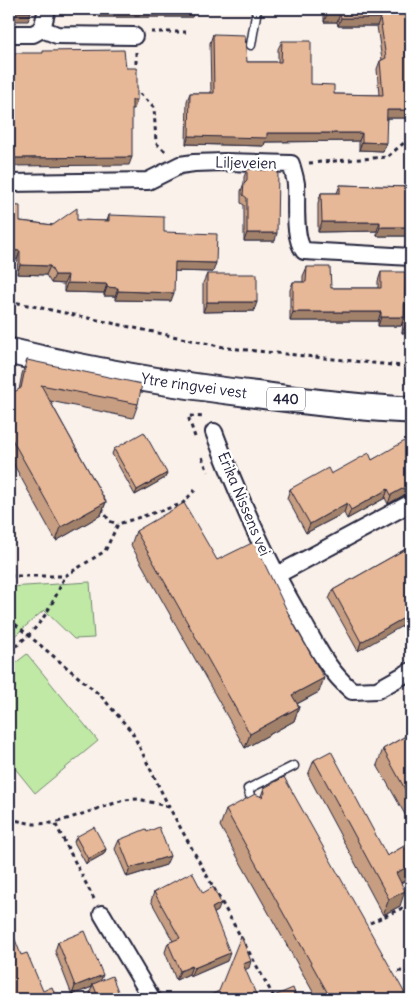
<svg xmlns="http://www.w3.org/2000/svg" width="420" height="1008" viewBox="0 0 420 1008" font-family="Delius,sans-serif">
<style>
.green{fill:#c0e9a5;stroke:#718670}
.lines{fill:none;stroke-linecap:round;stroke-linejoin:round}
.service-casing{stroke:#22223b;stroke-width:11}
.minor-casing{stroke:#22223b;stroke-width:20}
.primary-casing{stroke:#22223b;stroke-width:29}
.path{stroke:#22223b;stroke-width:3;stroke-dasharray:4 4;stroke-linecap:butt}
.service{stroke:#fff;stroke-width:8}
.minor{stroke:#fff;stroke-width:16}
.primary{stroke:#fff;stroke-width:25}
.wall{fill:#c79e82;stroke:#22223b}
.shaded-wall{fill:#a2816a;stroke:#22223b}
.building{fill:#e7b897;stroke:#22223b}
.labels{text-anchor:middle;stroke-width:5;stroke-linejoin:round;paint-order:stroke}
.shield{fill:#fff;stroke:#646476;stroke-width:1}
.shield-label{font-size:14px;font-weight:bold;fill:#22223b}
.street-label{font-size:15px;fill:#22223b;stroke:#fff}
</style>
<rect width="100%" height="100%" fill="#faf1ea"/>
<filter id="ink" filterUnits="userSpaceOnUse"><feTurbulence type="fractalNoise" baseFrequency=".02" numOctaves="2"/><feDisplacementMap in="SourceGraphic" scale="10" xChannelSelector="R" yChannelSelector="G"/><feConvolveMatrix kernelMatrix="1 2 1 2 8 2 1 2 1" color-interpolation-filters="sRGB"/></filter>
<g filter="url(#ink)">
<g class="green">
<polygon points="90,582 94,638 74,639 44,610 9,641 9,587"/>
<polygon points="27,654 98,741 35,793 9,761 9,668"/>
</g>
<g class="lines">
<defs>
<g id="service">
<polyline points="251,45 257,9"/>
<polyline points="253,805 248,789 294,766"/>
</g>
<g id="minor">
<polyline points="42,29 47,9"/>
<polyline points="9,34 33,34 42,29 57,35 134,36"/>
<path d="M9,183L148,181L180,165L194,163L225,162L291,164C293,171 295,177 296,184C297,201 293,238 304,251L411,257"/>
<path d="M214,432C239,498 267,563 304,624C319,651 329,671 352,691L377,690L411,671"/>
<polyline points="275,576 411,503"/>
<polyline points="102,914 152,999"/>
</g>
<path id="primary" d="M9,351C91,371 175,385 260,395C310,402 361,408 411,410"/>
</defs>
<use href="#service" class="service-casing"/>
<use href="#minor" class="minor-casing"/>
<use href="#primary" class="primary-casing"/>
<g class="path">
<polyline points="151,32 186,32"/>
<polyline points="136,52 136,70"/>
<polyline points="136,87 136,90 154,107 156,143 167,153"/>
<polyline points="309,163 387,157 411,137"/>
<polyline points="9,301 228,348 411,367"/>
<polyline points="195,437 188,416 205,417"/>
<polyline points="202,457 208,472"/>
<polyline points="102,508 109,521 118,524"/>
<polyline points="9,576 65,576 105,551 118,524 182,504 195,490"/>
<polyline points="9,619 101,696 132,732 169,807 275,999"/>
<path d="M9,651C40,629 50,610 65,576"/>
<polyline points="9,819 34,824 55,823"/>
<polyline points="94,899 55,823 124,800 139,799 169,807"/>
<polyline points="370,923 411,904"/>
<polyline points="398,971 411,972"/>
</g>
<use href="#service" class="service"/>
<use href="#minor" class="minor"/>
<use href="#primary" class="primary"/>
</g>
<g class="wall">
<polygon points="99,9 195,9 192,17 99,17"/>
<polygon points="324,9 411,9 411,118 387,118 383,151 359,150 359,141 265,142 264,146 186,144 187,101 190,93 211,93 210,43 213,34 247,62 278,62 278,49 282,41 311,84 334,94 379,95 377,69 380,61 382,60 377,26 338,26 337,22 324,22"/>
<polygon points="247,169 275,241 244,241 244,205 241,203 241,191 244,183 244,177"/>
<polygon points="340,185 411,187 411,236 377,236 377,231 318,232 318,203 321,193 337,193"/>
<polygon points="109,215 164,232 213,272 174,271 171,301 115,300 115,296 104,296 104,293 64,292 64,284 51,283 46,275 17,274 20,221 53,225 77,220 107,221"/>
<polygon points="307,267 331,288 378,288 378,281 381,272 404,307 406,303 411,333 402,333 403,322 401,326 378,326 378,321 290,321 290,290 293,282 303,282 303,276"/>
<polygon points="207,274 254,311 203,312 203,283"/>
<polygon points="27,360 138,404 133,418 50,401 106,502 101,515 56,541 9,456 9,395 19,390 22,374"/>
<polygon points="411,441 411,491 388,504 385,498 347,519 344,513 306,533 287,498 290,489 372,460"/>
<polygon points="114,449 165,478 135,495 112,454"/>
<polygon points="136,531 217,560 319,692 297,704 299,707 294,721 245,748 131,545"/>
<polygon points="411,546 358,651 329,599 333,590"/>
<polygon points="411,733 411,825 377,765 383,749"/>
<polygon points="314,760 387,856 411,842 411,877 401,883 400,906 383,915 308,775"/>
<polygon points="264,788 408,999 317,999 220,826 226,810 261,796"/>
<polygon points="76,837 106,849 104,854 86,864 74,842"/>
<polygon points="119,840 166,865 127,877 115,849"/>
<polygon points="154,892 203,893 218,911 214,913 227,961 190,977 189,974 176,980 165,952 168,943 173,941 151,901"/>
<polygon points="58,942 101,981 121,999 92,999 90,992 92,987 72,995 55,951"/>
</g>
<g class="shaded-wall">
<polygon points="102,9 195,9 192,17 99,17"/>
<polygon points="9,12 31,12 28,21 9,21"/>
<polygon points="327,14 340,14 337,22 324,22"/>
<polygon points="341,18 380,18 377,26 338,26"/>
<polygon points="132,100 137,100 134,109 129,109"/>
<polygon points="387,110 411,110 411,118 384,118"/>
<polygon points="267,133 362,133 359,141 265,142 264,146 186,144 189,136"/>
<polygon points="362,142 386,143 383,151 359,150"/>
<polygon points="132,157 129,165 9,166 9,158"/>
<polygon points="322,222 380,222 377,231 318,232"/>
<polygon points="380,227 411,227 411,236 377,236"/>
<polygon points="247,233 277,233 275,241 244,241"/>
<polygon points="9,250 20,251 17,260 9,259"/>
<polygon points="175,262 216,263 213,272 172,271"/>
<polygon points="20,265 50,266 46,275 17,274"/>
<polygon points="55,275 68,275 64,284 51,283"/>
<polygon points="67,283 107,284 104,293 64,292"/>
<polygon points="107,287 118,288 115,296 104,296"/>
<polygon points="118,291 174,293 171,301 115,300"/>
<polygon points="207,302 257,302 254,311 203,312"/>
<polygon points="293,312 381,312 378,321 290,321"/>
<polygon points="381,317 404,317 401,326 378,326"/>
<polygon points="406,324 411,324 411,333 402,333"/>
<polygon points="167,473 165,478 135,495 137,490"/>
<polygon points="411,484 411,491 388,504 391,495"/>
<polygon points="388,489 385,498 347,519 351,510"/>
<polygon points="106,502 101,515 56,541 61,527"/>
<polygon points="347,503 344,513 306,533 310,524"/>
<polygon points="411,614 411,621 358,651 361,642"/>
<polygon points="324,678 319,692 287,709 292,695"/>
<polygon points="299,707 294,721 245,748 250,734"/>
<polygon points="106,849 104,854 86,864 88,859"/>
<polygon points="170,856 166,865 127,877 130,868"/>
<polygon points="411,865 411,877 390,889 396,873"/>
<polygon points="405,891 400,906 383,915 389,899"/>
<polygon points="221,903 218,911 209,916 212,908"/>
<polygon points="230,953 227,961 190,977 194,968"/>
<polygon points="251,961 249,968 240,972 243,964"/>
<polygon points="192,966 189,974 176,980 180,971"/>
<polygon points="103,975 99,984 93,984 92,987 72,995 75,986"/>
</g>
<g class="building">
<polygon points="9,9 32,9 31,12 9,12"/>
<polygon points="327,9 411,9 411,110 387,110 386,143 362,142 362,133 267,133 267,138 189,136 190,93 214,93 213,34 245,35 247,62 281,62 282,41 311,41 311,84 334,85 334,94 383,95 380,61 386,58 380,18 341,18 340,14 327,14"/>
<polygon points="124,50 126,68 137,68 137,100 132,100 132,157 9,158 9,53 43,53 43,51"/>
<polygon points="247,169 278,171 277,233 247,233 247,198 243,195 244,183 247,180"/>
<polygon points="340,185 411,187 411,227 380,227 380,222 322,222 321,193 340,193"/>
<polygon points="9,205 20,206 20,221 53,225 77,208 77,220 109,221 109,215 164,217 164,232 217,234 216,263 175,262 174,293 118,291 118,288 107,287 107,284 67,283 68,275 55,275 50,266 20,265 20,251 9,250"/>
<polygon points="307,267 330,267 331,288 381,288 381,272 405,272 404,317 381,317 381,312 293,312 293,282 306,282"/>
<rect x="207" y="274" width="50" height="28"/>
<rect x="406" y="303" width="5" height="21"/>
<polygon points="27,360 142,384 138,404 41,385 106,502 61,527 9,434 9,395 21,388"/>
<polygon points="144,432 167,473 137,490 114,449"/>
<polygon points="410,438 411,441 411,484 391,495 388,489 351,510 347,503 310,524 290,489 328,468 331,474 369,453 372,460"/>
<polygon points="184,503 217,560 254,542 292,621 324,678 292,695 299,707 250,734 136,531"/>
<polygon points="411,546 411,614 361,642 333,590"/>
<polygon points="411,733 411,800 383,749"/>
<polygon points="331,751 387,856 411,842 411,865 396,873 405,891 389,899 314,760"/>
<polygon points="284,777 408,999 331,999 226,810 255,794 262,797 265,793 264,788"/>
<polygon points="94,827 106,849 88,859 76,837"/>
<polygon points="159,827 170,856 130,868 119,840 146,829 147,832"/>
<polygon points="192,872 203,893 213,887 221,903 212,908 230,953 194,968 192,966 180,971 168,943 180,938 154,892"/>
<polygon points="9,924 21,955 27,953 43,991 52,987 57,999 12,999 11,998 10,998 9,995"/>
<polygon points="85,931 103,975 75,986 58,942"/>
<polygon points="241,936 251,961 243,964 258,999 208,999 207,997 219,991"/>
<polygon points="112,976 121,999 99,999 93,984"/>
<polygon points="293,988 297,999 267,999"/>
</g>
</g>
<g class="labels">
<rect class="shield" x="267" y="387.5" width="38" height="23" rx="4"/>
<g class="shield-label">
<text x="286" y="404">440</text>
</g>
<g class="street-label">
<text transform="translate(246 163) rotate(1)" y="5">Liljeveien</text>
<text transform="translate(194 386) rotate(8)" y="5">Ytre ringvei vest</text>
<text transform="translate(244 504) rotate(67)" y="5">Erika Nissens vei</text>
</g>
</g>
<rect width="420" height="1008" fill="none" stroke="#fff" stroke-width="30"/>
<rect x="15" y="15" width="390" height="978" fill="none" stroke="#22223b" stroke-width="2" filter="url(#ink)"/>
</svg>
